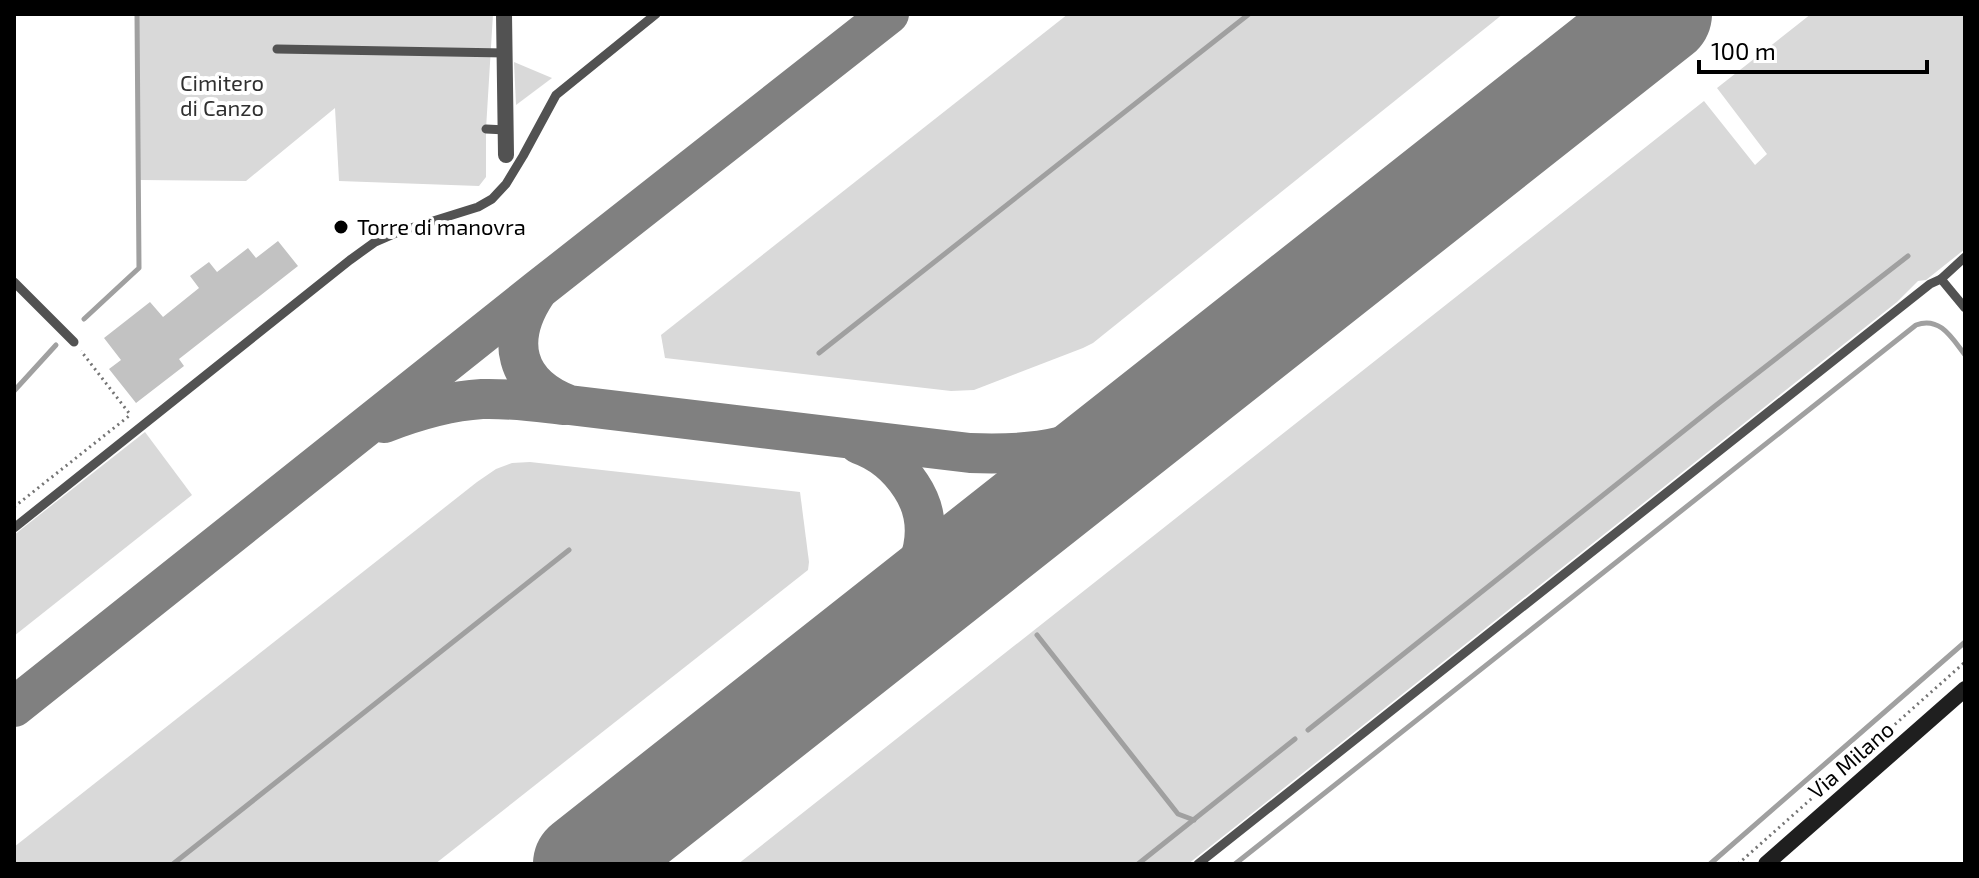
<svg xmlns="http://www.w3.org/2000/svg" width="1979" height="878" viewBox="0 0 1979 878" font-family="'Exo 2',sans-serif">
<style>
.green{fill:#d9d9d9}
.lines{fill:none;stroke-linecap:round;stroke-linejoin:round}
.stream{stroke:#a0a0a0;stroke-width:5}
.taxiway{stroke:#808080;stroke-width:40}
.runway{stroke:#808080;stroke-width:102}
.building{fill:#c2c2c2}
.path{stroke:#747474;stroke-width:3;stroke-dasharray:2 4;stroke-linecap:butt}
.lane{stroke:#525252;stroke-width:9}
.street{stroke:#525252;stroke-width:16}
.secondary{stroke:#1f1f1f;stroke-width:16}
.poi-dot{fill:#000;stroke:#fff;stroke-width:3}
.labels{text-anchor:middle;stroke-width:8;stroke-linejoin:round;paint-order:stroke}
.park-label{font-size:22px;fill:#303030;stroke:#fff}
.poi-label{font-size:22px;fill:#000;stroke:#fff;text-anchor:start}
.street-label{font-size:22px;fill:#000;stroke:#fff}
</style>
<rect width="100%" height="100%" fill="#fff"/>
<g class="green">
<polygon points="138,14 493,14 486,129 486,177 479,186 339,181 335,108 246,181 140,180"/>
<polygon points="1068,14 1503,14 1093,343 1083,348 974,390 951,391 665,358 661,335"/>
<polygon points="1811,14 1965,14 1965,249 1926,280 1918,281 1897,302 1188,864 738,864 1704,101 1755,165 1767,154 1717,88"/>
<polygon points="514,62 552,78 516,105"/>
<polygon points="145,432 192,495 14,636 14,535"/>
<polygon points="530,462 800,492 809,562 808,570 435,864 14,864 14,847 477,482 496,469 512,463"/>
</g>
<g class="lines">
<g class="stream">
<polyline points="84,319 139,268 137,14"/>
<polyline points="819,353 1249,14"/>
<polyline points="14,391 56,345"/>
<polyline points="1037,635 1178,814 1194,820"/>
<polyline points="1308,730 1715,406 1908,256"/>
<polyline points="173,864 569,550"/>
<polyline points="1138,864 1295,739"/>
<path d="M1235,864L1916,325C1940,316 1952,338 1965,355"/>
<polyline points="1710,864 1965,642"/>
</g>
<g class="taxiway">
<path d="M536,293C505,340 514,384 569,405L970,453C999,454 1031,454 1059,447C1096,438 1130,422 1165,406"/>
<path d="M384,423C415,411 449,401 482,399C510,398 537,402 565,405"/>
<path d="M859,444C882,452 898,466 911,486C947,540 906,593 873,636"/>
<polyline points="14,707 539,289 889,14"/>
</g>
<polyline class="runway" points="584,864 1661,14"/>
</g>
<polygon class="building" points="278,241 298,266 179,359 184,366 136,403 109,369 121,360 104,338 150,302 163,317 199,288 190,276 209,262 217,272 248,248 256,258"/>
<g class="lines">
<g class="path">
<polyline points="14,507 129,416 129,413 81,351"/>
<polyline points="1738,864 1965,662"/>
</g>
<g class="lane">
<polyline points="277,49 505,53"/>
<polyline points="486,129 506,130"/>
<polyline points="1941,279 1965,257"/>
<polyline points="14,282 74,342"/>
<polyline points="14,528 350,260 375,242 398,232 478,207 492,199 506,184 523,156 556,95 656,14"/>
<polyline points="1198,864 1930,284 1941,279 1965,308"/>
</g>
<polyline class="street" points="504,14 506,155"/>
<polyline class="secondary" points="1766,864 1965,689"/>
</g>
<circle class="poi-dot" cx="341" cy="227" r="8"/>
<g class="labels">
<g class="park-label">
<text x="222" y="91">Cimitero<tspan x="222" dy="25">di Canzo</tspan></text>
</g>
<g class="poi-label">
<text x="357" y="235">Torre di manovra</text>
</g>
<g class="street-label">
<text transform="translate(1851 760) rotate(-41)" y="8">Via Milano</text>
</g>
</g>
<rect width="1979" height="878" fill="none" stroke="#000000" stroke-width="32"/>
<path d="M1699 60v12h228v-12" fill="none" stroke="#000000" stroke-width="4"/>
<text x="1711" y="60" font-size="24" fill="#000000" stroke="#ffffff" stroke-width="6" paint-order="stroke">100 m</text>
</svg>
